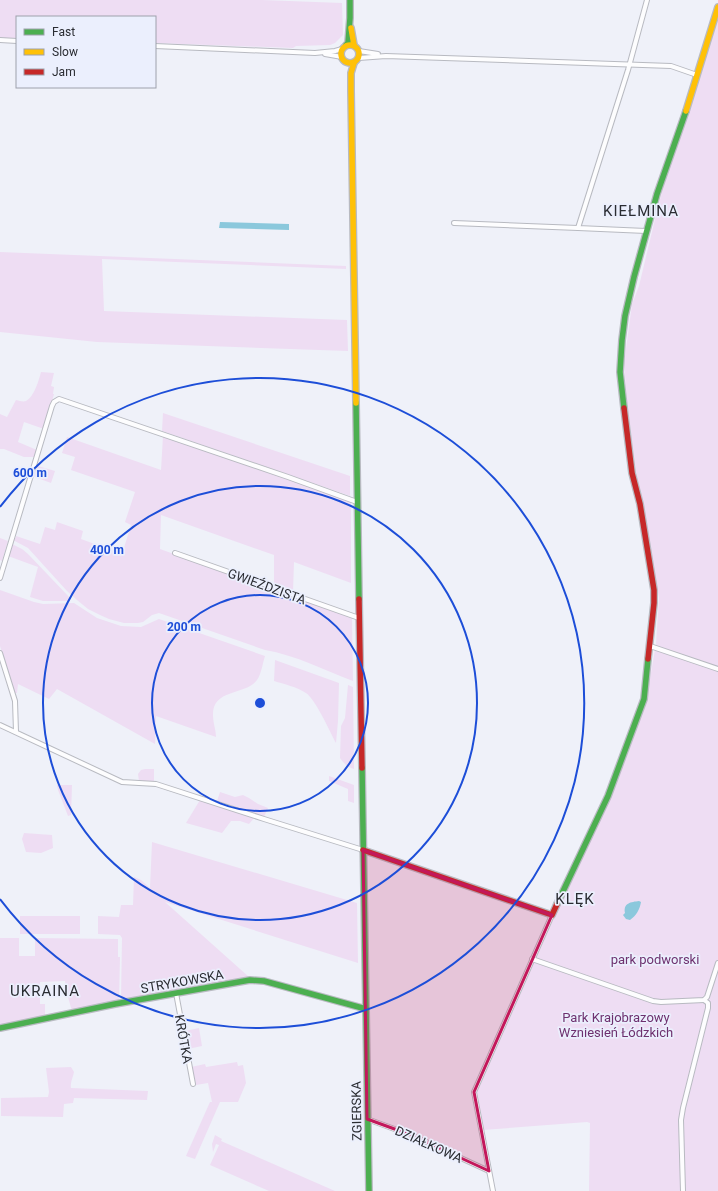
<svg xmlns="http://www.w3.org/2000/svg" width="718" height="1191" viewBox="0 0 718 1191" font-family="Roboto,sans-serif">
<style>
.green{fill:#eeddf3}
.water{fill:#8bc8dc}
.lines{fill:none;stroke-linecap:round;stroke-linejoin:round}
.street-casing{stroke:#b8bac1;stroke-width:6}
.fast-casing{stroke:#b8bac1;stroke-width:8}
.slow-casing{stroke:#b8bac1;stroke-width:8}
.jam-casing{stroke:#b8bac1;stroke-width:8}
.street{stroke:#fdfdfe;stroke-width:4}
.fast{stroke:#4caf50;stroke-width:5.5}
.slow{stroke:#ffc107;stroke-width:5.5}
.jam{stroke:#c62828;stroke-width:5.5}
.marked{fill:#c2185b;fill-opacity:0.2;stroke:#c2185b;stroke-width:3;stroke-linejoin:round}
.ring{fill:none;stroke:#1d4ed8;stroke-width:2}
.labels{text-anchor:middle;stroke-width:3.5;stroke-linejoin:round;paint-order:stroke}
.street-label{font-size:13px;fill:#2a2c32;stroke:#ebeffd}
.park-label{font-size:13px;fill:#6e316f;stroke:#ebeffd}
.quarter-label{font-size:15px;letter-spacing:1px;fill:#2a2c32;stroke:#ebeffd}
.centre{fill:#1d4ed8;stroke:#ebeffd;stroke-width:2}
.ring-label{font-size:12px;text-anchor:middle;font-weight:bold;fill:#1d4ed8;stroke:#ebeffd;stroke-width:3.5;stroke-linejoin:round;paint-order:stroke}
</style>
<rect width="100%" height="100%" fill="#eff1f9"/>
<g class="green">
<polygon points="0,0 262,0 342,3 343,35 335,43 330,45 296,46 293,48 155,43 155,17 17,17 17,39 0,38"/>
<polygon points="718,17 718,1191 589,1191 590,1123 587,1122 483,1130 475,1090 533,961 582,859 609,799 628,753 646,701 656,644 659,598 636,471 627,402 624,364 632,304 639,286 656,215 671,157 696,89"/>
<polygon points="0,252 346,266 346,269 102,259 104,311 347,320 348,351 97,342 0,332"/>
<path d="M41,372L54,373L51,386L54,387L53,394H54L44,429L24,422L18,442L37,450L35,457H24L4,449H0V414L7,417L16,400C20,401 23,402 26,401C34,397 39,380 41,372Z"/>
<polygon points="163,413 350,476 350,496 162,431"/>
<path d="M163,436L351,501V583L294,562L293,592L274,586V555L161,515L160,549L352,618L353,681C324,670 295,655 265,650L159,613L152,615L143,622L138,623H124L109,619L100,615L88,609L77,600L67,591L28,548L13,540L14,538H16V536L40,544L45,527L55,530L57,522L83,531L81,539L122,554L131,525L125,522L135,492L71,470L75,457L62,453L67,437L161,470Z"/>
<polygon points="35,466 38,466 55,471 51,483 32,476"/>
<polygon points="0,538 8,541 2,561 0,560"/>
<polygon points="12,544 22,549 28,554 70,598 70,600 69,601 43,601 30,597 38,567 8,556"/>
<path d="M0,590L34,602L43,604L74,603L97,618L121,626L141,627L159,619L265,656C263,662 261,675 257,680C245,696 212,688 213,716C213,723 216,730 216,737L156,716L155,744L57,689L49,699L18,684L17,693H15L0,646Z"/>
<path d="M275,660L339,683L338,721L336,743C330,732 316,700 306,693C297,687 284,684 274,681Z"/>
<path d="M348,685L353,687L354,769C349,768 343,763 340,758L341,726L345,718Z"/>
<polygon points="145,769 154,769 154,781 139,781 138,774 141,770"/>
<polygon points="329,776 354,785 354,803 348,801 348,789 329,781"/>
<polygon points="57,785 72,785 71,815 68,816 58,790"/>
<polygon points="220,792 235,797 243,795 249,798 258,804 268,808 264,817 217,801"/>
<polygon points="200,800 254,818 249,824 240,821 231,821 222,833 186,823"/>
<polygon points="24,833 52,835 53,848 41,853 26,852 22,839"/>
<polygon points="152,842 357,903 358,963 165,902 249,977 123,1001 121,999 122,938 120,935 98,934 98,916 119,917 121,905 133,905 134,877 141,880 150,888"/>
<rect x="20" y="916" width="60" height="18"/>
<polygon points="0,938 19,938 19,956 35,956 35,938 118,939 118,957 120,957 119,1002 72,1011 68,997 65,994 66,992 65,981 40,982 40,1004 45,1004 45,1016 0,1026"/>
<polygon points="199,1028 202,1046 188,1049 185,1031"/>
<polygon points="237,1062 238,1066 243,1065 246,1083 238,1102 220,1102 195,1159 186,1156 210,1102 212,1102 208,1083 196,1085 195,1080 193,1080 191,1067 205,1064 206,1067"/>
<path d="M71,1067L74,1072C73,1077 70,1083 71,1088L148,1091L147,1100L74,1098L73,1103L64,1104L63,1117L1,1116V1098L48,1097L49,1092L46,1068Z"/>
<polygon points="215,1135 222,1139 221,1141 335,1191 269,1191 210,1165 219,1145 216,1144 213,1152 212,1144"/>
</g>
<g class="water">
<polygon points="220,222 289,224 289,230 219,228"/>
<path d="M639,901L641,902C640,909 636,916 630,920L626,919L623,915L625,913C623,903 631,902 639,901Z"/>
</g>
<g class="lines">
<defs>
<g id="street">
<polyline points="0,40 17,41"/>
<polyline points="155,46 315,53 335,51 342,49"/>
<polyline points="359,51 378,54"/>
<polyline points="325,54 342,57"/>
<polyline points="359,58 386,56 671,66 697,75"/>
<polyline points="454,223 578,228"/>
<polyline points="646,231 578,228 628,70 647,0"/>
<polyline points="175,553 359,618"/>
<polyline points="0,578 52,406 54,402 59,399 288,477 357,502"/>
<polyline points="650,646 718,669"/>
<polyline points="0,653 15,701 16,732"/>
<polyline points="0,725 122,782 156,784 264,819 363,850"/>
<polyline points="532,959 653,1001 661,1002 704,1000 707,997 718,963"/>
<polyline points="176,993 193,1084"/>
<polyline points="367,1119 411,1135 489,1171"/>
<polyline points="493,1191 474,1092 552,915"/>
<polyline points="683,1191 681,1120 683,1108 708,1008 708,1003 704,1000"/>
</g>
<g id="fast">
<polyline points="346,45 348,43 350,18 350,0"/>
<polyline points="356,403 359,599"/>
<polyline points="624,408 620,372 622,340 625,316 634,277 657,194 686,111"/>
<polyline points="362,768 369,1191"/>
<polyline points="557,904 608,796 644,699 648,659"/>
<polyline points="0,1028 115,1004 250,980 264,981 366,1009"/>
</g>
<g id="slow">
<polyline points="351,28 354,45"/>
<circle cx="350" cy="54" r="9"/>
<polyline points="354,63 351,73 351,91 356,403"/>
<polyline points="686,111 718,7"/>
</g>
<g id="jam">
<polyline points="624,408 632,473 640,504 654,590 654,603 648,659"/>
<polyline points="359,599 362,768"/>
<polyline points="363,850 552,915 557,904"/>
</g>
</defs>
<use href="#street" class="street-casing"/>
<use href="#fast" class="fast-casing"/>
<use href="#slow" class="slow-casing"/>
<use href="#jam" class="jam-casing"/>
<use href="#street" class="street"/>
<use href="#fast" class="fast"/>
<use href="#slow" class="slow"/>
<use href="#jam" class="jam"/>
</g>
<path class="marked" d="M363,850L552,915L474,1092L489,1171L411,1135L367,1119Z"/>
<g class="ring">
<circle cx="260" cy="703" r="108"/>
<circle cx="260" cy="703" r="217"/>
<path d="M0 507A325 325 0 1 1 0 899"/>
</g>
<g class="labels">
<g class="street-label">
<text transform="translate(267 586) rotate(20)" y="5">GWIEŹDZISTA</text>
<text transform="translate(182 981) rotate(-10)" y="5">STRYKOWSKA</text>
<text transform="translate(184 1039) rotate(80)" y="5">KRÓTKA</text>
<text transform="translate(356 1111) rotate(-91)" y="5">ZGIERSKA</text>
<text transform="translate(429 1144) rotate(24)" y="5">DZIAŁKOWA</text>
</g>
<g class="park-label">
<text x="655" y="964">park podworski</text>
<text x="616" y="1022">Park Krajobrazowy<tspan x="616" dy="15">Wzniesień Łódzkich</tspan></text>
</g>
<g class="quarter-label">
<text x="641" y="216">KIEŁMINA</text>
<text x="575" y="904">KLĘK</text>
<text x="45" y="996">UKRAINA</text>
</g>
</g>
<circle cx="260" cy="703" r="6" class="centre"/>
<g class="ring-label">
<text x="30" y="477">600 m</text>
<text x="107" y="554">400 m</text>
<text x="184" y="631">200 m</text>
</g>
<rect x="16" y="16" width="140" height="72" fill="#ebeffd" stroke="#9ea1ac"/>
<rect x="24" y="29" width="20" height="6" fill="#4caf50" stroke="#9ea1ac"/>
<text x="52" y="36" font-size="12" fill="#2a2c32">Fast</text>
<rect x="24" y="49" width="20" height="6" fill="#ffc107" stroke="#9ea1ac"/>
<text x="52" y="56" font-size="12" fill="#2a2c32">Slow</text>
<rect x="24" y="69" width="20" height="6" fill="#c62828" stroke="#9ea1ac"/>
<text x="52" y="76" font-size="12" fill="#2a2c32">Jam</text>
</svg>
